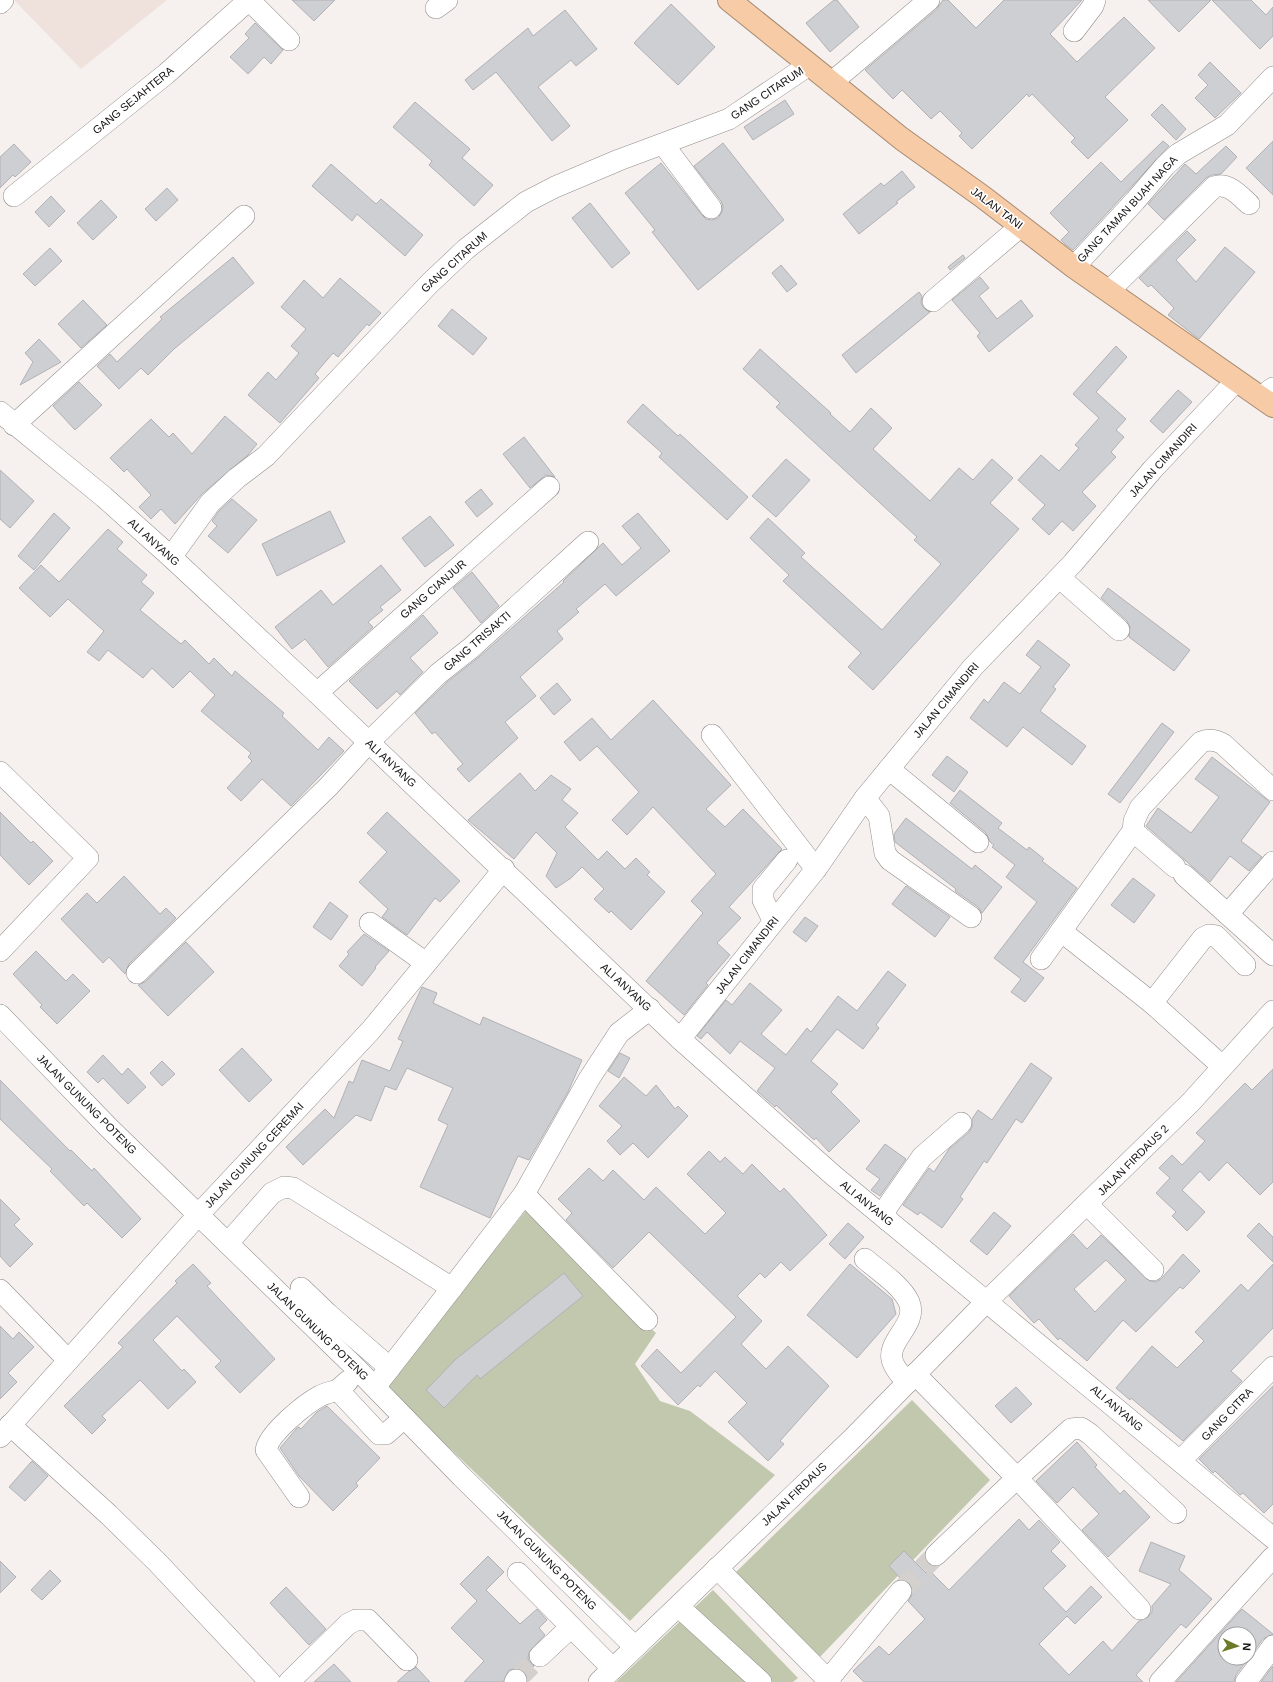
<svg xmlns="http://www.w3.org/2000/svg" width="1273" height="1682" viewBox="0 0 1273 1682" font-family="Helvetica,sans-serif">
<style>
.built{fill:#efe2dc}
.green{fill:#c1c8ad}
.building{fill:#cecfd3;stroke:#b1b1b6;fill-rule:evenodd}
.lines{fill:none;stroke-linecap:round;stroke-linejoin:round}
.minor-tunnel{stroke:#d4d0ce;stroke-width:21;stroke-dasharray:21 10;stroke-linecap:butt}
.minor-casing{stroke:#928d8b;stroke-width:22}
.highway-casing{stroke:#a78a71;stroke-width:24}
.minor{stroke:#fff;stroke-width:21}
.highway{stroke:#f6cba5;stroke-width:22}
.labels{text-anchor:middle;stroke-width:3.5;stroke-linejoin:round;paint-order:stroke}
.street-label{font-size:11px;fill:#141211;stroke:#fff}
</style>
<rect width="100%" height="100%" fill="#f6f1ef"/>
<polygon class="built" points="14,0 167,0 81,69"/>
<g class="green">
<polygon points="527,1209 592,1276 656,1333 635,1364 660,1401 690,1411 775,1475 630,1621 386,1387"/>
<polygon points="912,1400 990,1480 818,1659 735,1573"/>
<polygon points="713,1590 798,1678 793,1682 616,1682"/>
</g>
<g class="building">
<polygon points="292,0 335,0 314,21"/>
<polygon points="834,0 837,0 859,27 830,52 806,23"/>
<polygon points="943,0 948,0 976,28 1004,0 1082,0 1050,34 1077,62 1124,17 1155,48 1105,97 1128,120 1088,159 1071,142 1075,138 1032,94 1029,97 1027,94 972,149 959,136 962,133 940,111 931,119 902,90 893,99 865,70 937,9"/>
<polygon points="1148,0 1211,0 1179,32"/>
<polygon points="1212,0 1251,0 1266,15 1273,7 1273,36 1260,49"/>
<polygon points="671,4 715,47 678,85 634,43"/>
<polygon points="565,10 597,49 576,66 571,60 538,87 570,126 552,141 496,72 473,90 465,80 528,28 533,36"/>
<polygon points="255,23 283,50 271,64 264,57 248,74 230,57 249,38 245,34"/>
<polygon points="1210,62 1241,93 1215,118 1195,98 1208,85 1198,75"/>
<polygon points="785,100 794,114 753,140 744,127"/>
<polygon points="415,102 470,149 462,158 493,185 474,206 429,165 432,161 393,127"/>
<polygon points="1162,104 1186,129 1176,140 1151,115"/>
<polygon points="1163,141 1169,146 1073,250 1065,244 1061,240 1069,232 1050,213 1101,162 1121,182"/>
<polygon points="1273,141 1273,195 1246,168"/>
<polygon points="723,143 784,220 698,290 652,232 655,230 625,193 661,163 702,215 706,219 712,220 718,218 722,212 723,206 721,201 694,166"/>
<polygon points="14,144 31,162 15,177 13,175 0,188 0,157"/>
<polygon points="1226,146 1237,157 1221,174 1212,175 1206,178 1164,220 1148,204 1185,164 1196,174"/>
<polygon points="331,164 376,204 381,199 423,235 405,256 357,214 352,221 312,186"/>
<polygon points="902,171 915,187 896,202 898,203 859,234 843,214 881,183 884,186"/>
<polygon points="167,188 178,200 156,221 145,209"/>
<polygon points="51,196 65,211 49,227 35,212"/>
<polygon points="101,200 117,217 93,240 77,223"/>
<polygon points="590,203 630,253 612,268 572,218"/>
<polygon points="1187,231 1196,240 1176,260 1196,282 1225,247 1255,272 1199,339 1168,315 1174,308 1151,285 1148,287 1139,278"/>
<polygon points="50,248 62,261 35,286 23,274"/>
<polygon points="963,255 965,258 950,270 948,267"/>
<polygon points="233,257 254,283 174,349 148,375 141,368 119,389 97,366 110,354 117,362 162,319 160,317"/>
<polygon points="781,265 797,284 787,292 772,273"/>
<polygon points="980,277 989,288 979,296 997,319 1021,300 1033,316 989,352 977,336 980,333 952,300"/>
<polygon points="340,278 381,313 369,326 367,324 338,357 333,353 315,374 319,378 280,423 248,395 268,372 276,380 299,353 291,346 306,329 281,307 304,280 323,298"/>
<polygon points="919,292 922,296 921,303 924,308 930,312 856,373 842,355"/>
<polygon points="83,300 107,325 81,348 58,324"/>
<polygon points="452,309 487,338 473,355 438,326"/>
<polygon points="39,339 61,362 20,385 33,362 25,353"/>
<polygon points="1116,346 1127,357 1096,392 1126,419 1116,430 1124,437 1111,452 1116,457 1082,492 1096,506 1073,531 1062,521 1049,535 1032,519 1045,505 1018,480 1041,455 1059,471 1079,448 1075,445 1099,418 1073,394"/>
<polygon points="760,349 831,413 830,414 850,432 871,408 892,428 873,449 930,501 959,468 973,480 992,459 1013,478 990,503 1019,529 873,690 848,667 861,653 783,581 789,575 750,538 768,518 805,553 801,557 882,630 941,564 914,540 917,537 776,407 780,403 743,369"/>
<polygon points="79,382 102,405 75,430 53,406"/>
<polygon points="1178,390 1192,402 1163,433 1150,421"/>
<polygon points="643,404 678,436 680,434 748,497 727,520 659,457 662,453 627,422"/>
<polygon points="225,416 257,444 248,455 202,494 175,524 161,509 151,519 139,507 151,495 127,469 124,472 110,458 151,419 169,437 173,433 192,454"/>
<polygon points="524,437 555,477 546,475 530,488 503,454"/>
<polygon points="786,459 810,480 776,517 752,496"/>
<polygon points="0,470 34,501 10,528 0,519"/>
<polygon points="481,489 493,504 477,517 465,502"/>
<polygon points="232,499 257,520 228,553 208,536 217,526 212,521 219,511"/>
<polygon points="330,511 345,542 277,576 262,544"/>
<polygon points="54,513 70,528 34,570 18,556"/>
<polygon points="638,513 670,551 616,596 605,584 576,609 579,612 557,631 563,639 520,677 536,696 505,722 518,738 469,782 457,769 463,764 435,732 432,734 415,713 446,683 479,657 564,582 563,581 603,543 622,565 641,548 622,526"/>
<polygon points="430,516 454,545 425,567 402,538"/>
<polygon points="108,529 123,542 117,549 147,575 141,582 154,593 140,610 181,644 185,640 209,664 214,658 232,676 235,671 284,713 282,716 318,750 329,737 344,751 291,806 262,779 241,801 227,788 252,761 248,757 251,753 201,711 215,695 190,671 173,688 152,668 143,678 108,650 99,661 87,652 104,631 68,599 50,617 19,588 41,565 59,582"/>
<polygon points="381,565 401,590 380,607 383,610 368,622 373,627 328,667 305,639 292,649 275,627 321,590 333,605"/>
<polygon points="472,572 499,606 481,623 453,588"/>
<polygon points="1108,588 1190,650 1174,671 1129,637 1130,627 1127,621 1101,598"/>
<polygon points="423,615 438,633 410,658 423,672 400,695 397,691 377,709 349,681"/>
<polygon points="1038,640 1070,665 1053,687 1056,689 1040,711 1086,746 1072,765 1023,727 1007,747 970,718 984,699 988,703 1004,682 1020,694 1041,667 1026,655"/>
<polygon points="557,683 571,700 554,715 540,698"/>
<polygon points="653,700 731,785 706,809 725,827 743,809 782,849 729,907 741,918 717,943 730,955 706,983 708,985 684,1015 646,981 703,913 691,901 716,874 653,807 627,835 612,820 639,792 597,746 580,761 564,742 592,718 611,740"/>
<polygon points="1162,723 1174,732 1120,803 1108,794"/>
<polygon points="947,756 968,772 954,792 932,775"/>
<polygon points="1212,757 1270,802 1241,841 1262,857 1249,871 1230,856 1210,882 1146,826 1158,808 1191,833 1219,797 1195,779"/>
<polygon points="520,773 535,791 551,775 571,789 562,800 578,813 565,827 598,860 607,851 625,869 636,858 650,872 647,875 665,892 631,930 611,911 609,913 594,899 604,889 582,867 571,878 556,888 546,876 557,853 536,832 514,859 468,820"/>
<polygon points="960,790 1002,823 998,828 1027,850 1029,847 1044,859 1042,861 1077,888 1023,962 1044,978 1025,1002 1011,992 1021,979 994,958 1037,902 1006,877 1015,865 992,847 994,845 990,842 986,833 950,803"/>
<polygon points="0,812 31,843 33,841 53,861 29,885 0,855"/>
<polygon points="387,812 460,881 440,902 435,898 407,935 382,917 388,909 359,882 387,852 367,833"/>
<polygon points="906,818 972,869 975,865 1002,887 982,913 978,907 955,891 956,889 895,842 894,834"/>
<polygon points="124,876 160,914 166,908 176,918 129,964 125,974 109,957 103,963 61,919 87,893 97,903"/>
<polygon points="1133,878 1155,895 1134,923 1111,905"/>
<polygon points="906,886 950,917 935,937 892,904"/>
<polygon points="330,902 348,916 331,940 313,927"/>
<polygon points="805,917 818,926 806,942 793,932"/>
<polygon points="364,934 389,951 375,967 376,968 362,986 339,966 349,954 347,952"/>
<polygon points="186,942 214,972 168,1016 138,985 145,982"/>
<polygon points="36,951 66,981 73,974 90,991 57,1024 40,1007 42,1005 13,974"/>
<polygon points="888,971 906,985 876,1025 879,1028 863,1049 837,1029 811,1061 838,1084 831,1092 860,1121 829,1152 816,1138 814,1140 776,1105 775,1107 757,1091 775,1068 740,1041 730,1054 707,1032 701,1039 697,1036 726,1000 732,1005 750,983 782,1010 761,1034 786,1055 807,1028 811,1032 838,996 857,1011"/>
<polygon points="422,987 437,993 433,1003 480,1025 483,1017 582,1060 568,1092 529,1160 518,1156 490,1218 420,1187 448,1125 438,1120 453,1088 407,1068 396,1090 385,1086 371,1121 356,1115 303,1165 286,1147 325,1109 334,1118 349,1081 353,1083 362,1060 390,1071 403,1041 398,1039"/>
<polygon points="242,1048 272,1080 249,1102 219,1070"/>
<polygon points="620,1053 630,1058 619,1078 608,1071"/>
<polygon points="103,1055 122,1075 128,1068 146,1087 128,1104 103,1078 98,1083 87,1072"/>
<polygon points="162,1061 175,1074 162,1086 150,1073"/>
<polygon points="1031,1063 1052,1078 1022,1123 1016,1119 987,1163 984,1161 960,1197 963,1199 942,1228 920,1212 918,1215 903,1205 929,1168 934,1172 949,1149 969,1132 972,1127 972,1119 978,1110 992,1120"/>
<polygon points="1273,1069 1273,1182 1260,1195 1227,1162 1209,1181 1200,1171 1182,1190 1205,1212 1187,1231 1172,1216 1176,1212 1156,1193 1170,1178 1159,1168 1172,1155 1182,1165 1205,1141 1196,1133 1245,1083 1252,1090"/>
<polygon points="624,1077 646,1096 656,1085 675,1109 678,1106 688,1116 648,1158 633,1143 620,1155 607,1141 622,1126 599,1106"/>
<polygon points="0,1080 70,1151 71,1150 92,1171 94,1168 141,1219 122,1238 87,1203 84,1206 50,1171 52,1169 0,1119"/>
<polygon points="885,1144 906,1159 880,1196 871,1190 880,1179 866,1169"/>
<polygon points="709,1151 720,1162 725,1157 743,1174 752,1164 780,1192 784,1188 827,1235 790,1271 781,1262 765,1278 760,1273 737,1296 762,1321 741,1344 766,1369 788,1346 829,1386 780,1441 784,1444 768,1461 728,1422 747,1403 715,1371 700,1387 698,1385 678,1405 641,1366 657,1349 681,1373 736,1317 649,1232 613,1268 566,1220 572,1213 558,1199 589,1168 603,1181 613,1170 644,1200 656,1187 705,1234 726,1213 687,1174"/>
<polygon points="0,1199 20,1219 14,1225 33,1244 10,1267 0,1256"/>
<polygon points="994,1212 1011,1226 987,1255 970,1241"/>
<polygon points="848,1223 864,1237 845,1259 829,1244"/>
<polygon points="1259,1223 1273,1237 1273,1262 1247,1236"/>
<path d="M1073,1234L1087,1249L1101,1235L1150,1281L1156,1282L1161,1279L1183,1254L1200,1271L1183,1289L1180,1287L1136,1332L1123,1320L1087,1361L1060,1338L1058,1340L1039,1319L1034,1323L1009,1296ZM1106,1260L1126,1280L1095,1312L1074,1289Z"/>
<polygon points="193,1264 211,1283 207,1286 275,1359 240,1393 215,1367 221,1361 177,1316 153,1340 182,1371 184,1369 196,1382 168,1409 140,1380 102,1416 106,1420 92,1434 64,1406 123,1347 118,1343 177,1283 175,1281"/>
<polygon points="850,1264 892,1299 896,1314 857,1358 807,1315"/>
<polygon points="1273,1264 1273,1328 1231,1371 1242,1381 1183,1441 1131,1398 1130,1400 1116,1388 1152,1346 1177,1368 1204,1341 1195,1332 1241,1284 1248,1291"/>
<polygon points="564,1273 583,1296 480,1379 477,1375 444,1408 426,1390 456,1359"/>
<polygon points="0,1326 13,1339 19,1332 34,1347 8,1373 17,1382 0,1399"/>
<polygon points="1273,1386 1273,1504 1264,1513 1243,1493 1240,1495 1215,1471 1213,1473 1199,1459"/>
<polygon points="1016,1387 1032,1404 1011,1423 995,1406"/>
<polygon points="327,1406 380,1458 356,1483 358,1486 333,1511 299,1476 280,1448 297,1428 299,1427 301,1429 317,1412"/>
<polygon points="1077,1442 1097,1465 1095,1467 1120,1494 1124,1490 1150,1517 1108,1557 1082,1530 1099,1514 1073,1487 1057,1503 1036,1481"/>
<polygon points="32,1461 48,1476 25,1501 9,1487"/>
<polygon points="1019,1519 1029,1530 1039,1520 1060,1542 1051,1551 1066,1566 1043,1588 1066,1612 1091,1586 1102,1597 1075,1624 1067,1616 1039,1644 1069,1675 1103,1641 1112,1651 1139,1621 1148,1617 1152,1612 1152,1606 1171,1584 1139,1571 1151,1542 1185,1556 1179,1570 1212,1599 1186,1628 1181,1624 1136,1675 1143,1682 864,1682 853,1671 879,1646 889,1655 925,1619 908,1601 913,1593 912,1586 908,1582 901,1579 889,1566 904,1551 926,1573 929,1570 949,1590"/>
<polygon points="488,1556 504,1572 486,1590 520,1624 537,1609 547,1620 539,1628 545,1635 529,1652 528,1659 534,1666 526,1674 521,1669 515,1668 509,1670 503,1682 464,1682 484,1661 451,1628 477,1601 460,1584"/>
<polygon points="0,1561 16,1577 0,1593"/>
<polygon points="50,1570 61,1581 42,1600 31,1590"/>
<polygon points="286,1587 326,1629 309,1645 270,1603"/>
<path d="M1242,1609L1273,1634L1263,1639L1236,1675L1234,1682H1176ZM1225,1634H1249V1658H1225Z"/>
<polygon points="334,1664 351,1682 314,1682"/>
<polygon points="1273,1666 1273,1682 1261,1682"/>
<polygon points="416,1667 430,1682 397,1682 408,1672"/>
</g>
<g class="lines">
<g class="minor-tunnel">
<polyline points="901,1591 936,1555"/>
<polyline points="516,1680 540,1656"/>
</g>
<defs>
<g id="minor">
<polyline points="249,0 289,40"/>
<polyline points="0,3 3,0"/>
<polyline points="436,8 447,0"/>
<polyline points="1074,31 1093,6 1095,0"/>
<polyline points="831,83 929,0"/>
<polyline points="663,144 711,208"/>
<polyline points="14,196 166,74 249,0"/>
<polyline points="1074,267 1135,201 1165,166 1178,154 1227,125 1273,77"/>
<path d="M1109,291L1214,187C1228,182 1239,195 1249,204"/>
<polyline points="933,301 1021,226"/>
<polyline points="1261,397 1273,388"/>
<polyline points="0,412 104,497 171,557 317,693 680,1039 834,1176 1273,1538"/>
<polyline points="14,425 244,216"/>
<polyline points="171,557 210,503 237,478 266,456 430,283 466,249 526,202 555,187 619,160 729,119 809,65"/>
<polyline points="1060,578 1119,630"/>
<polyline points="317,693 549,487"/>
<polyline points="712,735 816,869"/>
<polyline points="889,769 978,842"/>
<polyline points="0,772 88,858 0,951"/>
<polyline points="865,798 879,816 885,853 890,860 971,917"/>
<polyline points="1133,831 1175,867"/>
<polyline points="1184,875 1273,955"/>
<polyline points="1228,914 1273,862"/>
<polyline points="773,920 763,900 763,889 787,860"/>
<polyline points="370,923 426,963"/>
<polyline points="1061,931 1152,1003 1222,1066"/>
<path d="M1041,959L1133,831L1134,821L1140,808L1201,742C1209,739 1216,740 1223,744L1273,790"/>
<polyline points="137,973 329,786 369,742 438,674 471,648 588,542"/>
<polyline points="1152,1003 1203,938 1209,935 1216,936 1245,965"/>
<polyline points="0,1015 108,1127 358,1370 462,1477 635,1647"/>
<polyline points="680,1039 816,869 865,798 973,667 1073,563 1153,469 1236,381"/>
<polyline points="524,1194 589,1079 619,1033 650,1009"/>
<polyline points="1087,1204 1153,1270"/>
<polyline points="887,1220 885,1210 922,1157 961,1123"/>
<polyline points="228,1243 272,1193 284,1187 293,1188 452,1288 524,1194 647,1320"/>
<path d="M865,1259C879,1271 901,1285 909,1302C919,1326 882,1342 894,1365C897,1371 902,1377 907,1383"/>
<polyline points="301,1288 328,1314 318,1325"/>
<polyline points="0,1290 68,1360"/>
<polyline points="328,1314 390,1368"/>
<polyline points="915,1374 1017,1478 1071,1429 1081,1428 1090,1434 1176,1513"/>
<polyline points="348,1381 338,1390 379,1434 386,1434 404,1418"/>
<polyline points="375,1387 452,1288"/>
<polyline points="10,1425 109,1515 158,1563 270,1682"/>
<polyline points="0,1437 199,1214 371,1030 504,869"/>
<polyline points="1180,1461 1273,1367"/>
<path d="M299,1497L266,1450C269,1433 305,1404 320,1396C325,1393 332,1392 338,1390"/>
<polyline points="936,1555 1017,1478 1140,1609"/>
<polyline points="717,1568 830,1682"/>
<polyline points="518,1573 613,1669"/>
<polyline points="679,1607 761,1682"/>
<polyline points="540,1656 571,1627"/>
<polyline points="828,1680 901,1591"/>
<polyline points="289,1682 348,1624 356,1620 368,1620 407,1660"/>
<polyline points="515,1682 516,1680"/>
<polyline points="599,1682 853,1438 986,1302 1191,1102 1273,1011"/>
<polyline points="1160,1682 1273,1557"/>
<polyline points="1246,1682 1273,1646"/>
</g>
<polyline id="highway" points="729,0 902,139 983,197 1074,267 1273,406"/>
</defs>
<use href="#minor" class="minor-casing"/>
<use href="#highway" class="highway-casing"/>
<use href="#minor" class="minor"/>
<use href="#highway" class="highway"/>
</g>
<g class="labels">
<g class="street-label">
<text transform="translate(767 93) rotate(-34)" y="4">GANG CITARUM</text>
<text transform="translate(133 100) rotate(-39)" y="4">GANG SEJAHTERA</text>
<text transform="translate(997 208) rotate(37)" y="4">JALAN TANI</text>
<text transform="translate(1127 209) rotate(-47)" y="4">GANG TAMAN BUAH NAGA</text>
<text transform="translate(454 262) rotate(-42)" y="4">GANG CITARUM</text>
<text transform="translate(1163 460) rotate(-48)" y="4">JALAN CIMANDIRI</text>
<text transform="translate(154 542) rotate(42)" y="4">ALI ANYANG</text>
<text transform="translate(433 589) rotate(-41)" y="4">GANG CIANJUR</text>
<text transform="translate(477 641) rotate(-41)" y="4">GANG TRISAKTI</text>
<text transform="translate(946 700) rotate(-50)" y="4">JALAN CIMANDIRI</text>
<text transform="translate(391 763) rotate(43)" y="4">ALI ANYANG</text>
<text transform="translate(747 955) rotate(-52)" y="4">JALAN CIMANDIRI</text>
<text transform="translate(626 987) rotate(43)" y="4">ALI ANYANG</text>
<text transform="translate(87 1104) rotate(45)" y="4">JALAN GUNUNG POTENG</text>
<text transform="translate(254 1155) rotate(-47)" y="4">JALAN GUNUNG CEREMAI</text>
<text transform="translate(1133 1160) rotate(-45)" y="4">JALAN FIRDAUS 2</text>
<text transform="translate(867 1203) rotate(39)" y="4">ALI ANYANG</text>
<text transform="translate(318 1331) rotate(44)" y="4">JALAN GUNUNG POTENG</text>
<text transform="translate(1117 1408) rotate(40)" y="4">ALI ANYANG</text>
<text transform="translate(1227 1414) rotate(-46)" y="4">GANG CITRA</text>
<text transform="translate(794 1494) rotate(-44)" y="4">JALAN FIRDAUS</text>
<text transform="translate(547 1560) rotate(45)" y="4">JALAN GUNUNG POTENG</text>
</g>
</g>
<g transform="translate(1237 1646) rotate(94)"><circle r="19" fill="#ffffff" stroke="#a1a0a0"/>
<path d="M0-3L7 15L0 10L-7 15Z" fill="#6d7b28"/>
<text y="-6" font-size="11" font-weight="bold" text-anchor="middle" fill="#141211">N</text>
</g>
</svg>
